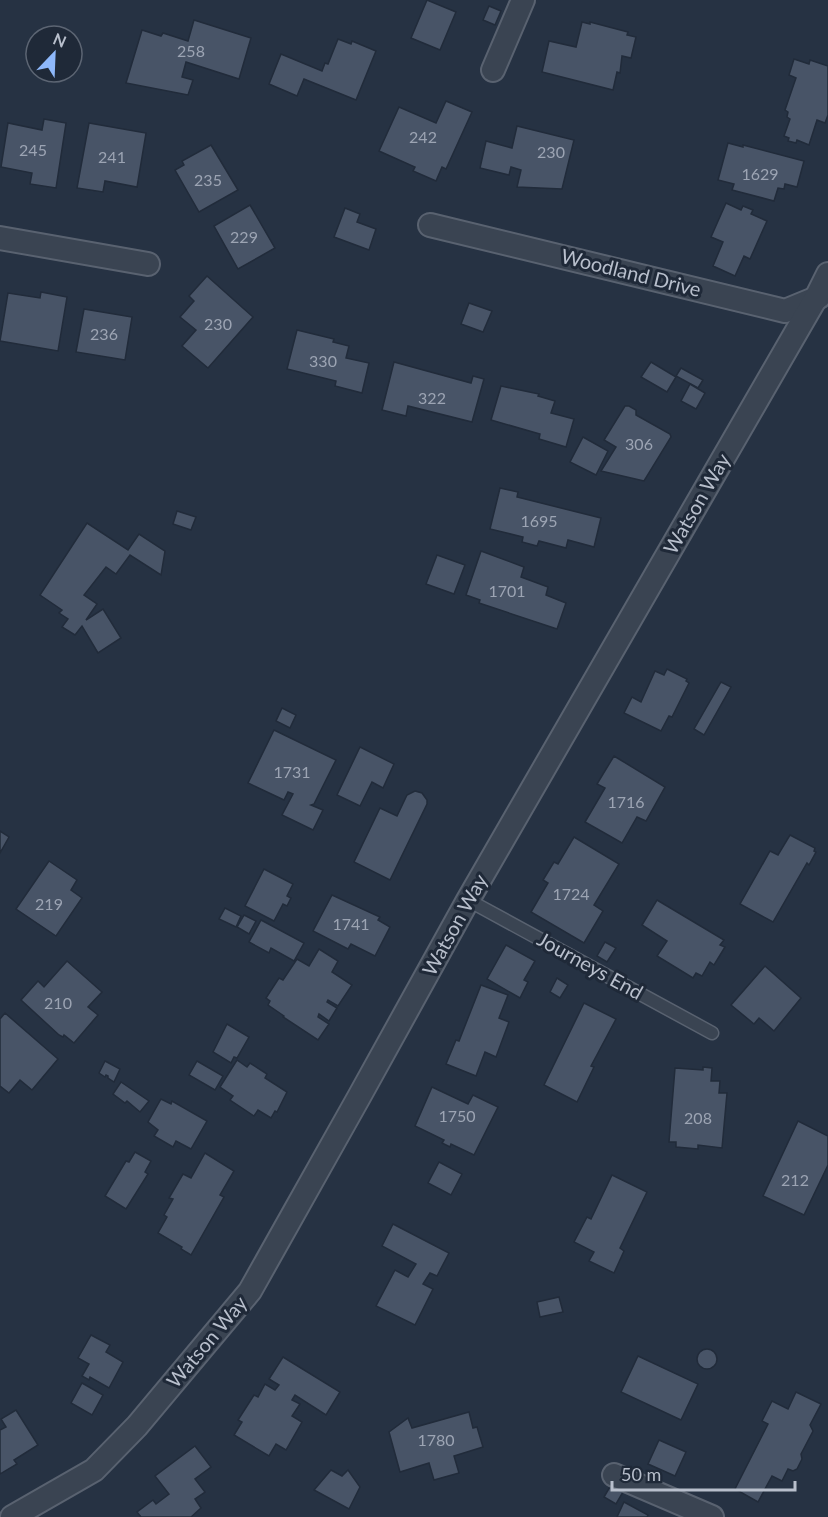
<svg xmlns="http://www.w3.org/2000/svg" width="828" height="1517" viewBox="0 0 828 1517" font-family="Lato,sans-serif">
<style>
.building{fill:#485467;stroke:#212b3a;stroke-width:1.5}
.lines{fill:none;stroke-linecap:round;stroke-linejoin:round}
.service-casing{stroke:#596270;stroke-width:15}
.minor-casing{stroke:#596270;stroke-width:26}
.service{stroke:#3a4452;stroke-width:12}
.minor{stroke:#3a4452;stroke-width:22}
.labels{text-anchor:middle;stroke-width:6;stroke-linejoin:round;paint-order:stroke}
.number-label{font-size:16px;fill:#9ca4b3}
.street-label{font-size:20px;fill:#b8bfcc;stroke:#1f2938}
</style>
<rect width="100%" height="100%" fill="#263243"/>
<g class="building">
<polygon points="427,0 456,12 440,50 411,38"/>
<polygon points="489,6 501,11 495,25 483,20"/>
<polygon points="194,20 251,38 239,79 186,62 182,77 193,80 188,95 126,83 142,30 161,36 163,33 188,41"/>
<polygon points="582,22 590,24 590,22 628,32 627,35 636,37 631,58 622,56 620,73 617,72 613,90 542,72 549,41 576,47"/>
<polygon points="338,39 351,44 352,41 376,51 356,100 304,79 297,96 269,84 281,54 322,71 325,63 328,64"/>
<polygon points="794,59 809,64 810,60 828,66 828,115 825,123 817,120 809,145 797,140 796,143 788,141 789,138 784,136 790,119 787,117 788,112 785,110 796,78 789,75"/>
<polygon points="446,101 472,112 446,169 442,167 436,181 413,171 415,167 379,151 399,107 436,123"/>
<polygon points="44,119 66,123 56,188 30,184 32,173 1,167 8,123 42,130"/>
<polygon points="89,123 146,133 137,187 105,181 103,192 77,188"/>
<polygon points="517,126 574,140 562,189 517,187 521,170 511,167 509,175 480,168 486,141 512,148"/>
<polygon points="728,143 743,147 743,145 804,161 797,187 785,184 784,189 778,188 774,201 732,190 734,184 718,180"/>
<polygon points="211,145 238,190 199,212 175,170 184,165 182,161"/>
<polygon points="726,203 741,210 743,206 753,210 751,214 767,221 750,259 744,256 735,276 713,266 723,242 711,237"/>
<polygon points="250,205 275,248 238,269 214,226"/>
<polygon points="345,208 360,214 357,222 376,229 369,250 334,237"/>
<polygon points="207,276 253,317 208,368 182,346 196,330 180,317 194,301 189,296"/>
<polygon points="41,292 67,297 58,351 0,341 8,293 40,298"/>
<polygon points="469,303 492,311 483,332 461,324"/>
<polygon points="84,309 132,317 125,360 76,352"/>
<polygon points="297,330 334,339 333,342 349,346 346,358 369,363 362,393 335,386 336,381 287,369"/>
<polygon points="394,362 471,383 473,376 484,379 472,422 408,406 406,416 382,410"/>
<polygon points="651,362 676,377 667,392 641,377"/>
<polygon points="681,368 703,380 698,388 676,376"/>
<polygon points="690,384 705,393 696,409 681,401"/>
<polygon points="501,386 539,394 538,396 555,401 551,413 574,419 566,447 539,439 540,434 491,420"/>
<polygon points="625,406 629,406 636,410 636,415 670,434 671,437 644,481 601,471 616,447 604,440"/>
<polygon points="583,437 608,451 596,475 570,462"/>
<polygon points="500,488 518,492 517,497 601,518 594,547 568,540 566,548 539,541 537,546 522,542 523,537 490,529"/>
<polygon points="177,511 196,517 191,530 173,524"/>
<polygon points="87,523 128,550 139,534 165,551 161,575 130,555 116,574 106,567 84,595 97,604 86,620 103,609 121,638 98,653 82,626 75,635 62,627 68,619 59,613 62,610 40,595"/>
<polygon points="481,551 524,567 521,577 548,587 546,595 566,603 557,629 479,603 480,600 466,595"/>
<polygon points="437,555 465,565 454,594 426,584"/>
<polygon points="667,669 687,679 686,681 689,683 672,717 669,716 661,731 624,713 632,697 641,702 655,671 664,675"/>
<polygon points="721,682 731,687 704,735 694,729"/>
<polygon points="282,708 296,715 290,728 276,721"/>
<polygon points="274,730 336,760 314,804 311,805 323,810 313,830 282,815 293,794 288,792 284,800 248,783"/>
<polygon points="360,747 394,764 383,788 372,782 360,806 337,795"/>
<polygon points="614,756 665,787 646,821 637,817 622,843 585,822 605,788 597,784"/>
<polygon points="415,791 422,793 427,800 427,804 390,880 354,862 380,808 397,816 407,795"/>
<polygon points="0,831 9,837 0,853"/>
<polygon points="790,835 815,848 814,851 816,852 809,865 807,863 773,922 740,904 770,851 778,855"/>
<polygon points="574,837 619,864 594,905 603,911 584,943 531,912 548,883 543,880 554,862 558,864"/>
<polygon points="49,861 77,880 71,890 82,898 56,936 16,909"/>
<polygon points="264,869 293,884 287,896 291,898 287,906 283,904 274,921 245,906"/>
<polygon points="332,895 380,917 378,920 390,927 375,956 351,944 348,949 313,931"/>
<polygon points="657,900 724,940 720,945 725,947 714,965 710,962 702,976 696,973 693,978 657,956 667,941 642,925"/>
<polygon points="225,908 241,916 236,927 219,919"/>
<polygon points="244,915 256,921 249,934 237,927"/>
<polygon points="261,920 304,943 294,961 271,948 269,953 249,942"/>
<polygon points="605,942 616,948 607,962 597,956"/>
<polygon points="506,945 535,961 524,980 528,982 520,998 487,979"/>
<polygon points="319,949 338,961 332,972 352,985 338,1006 328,1000 327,1002 337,1008 329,1021 319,1014 318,1017 329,1024 318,1040 283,1017 284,1016 268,1005 270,1001 266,998 279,978 283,980 297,959 309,966"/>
<polygon points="67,961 102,992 88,1007 98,1015 74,1043 64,1035 63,1037 59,1035 21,1000 38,981 44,987"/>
<polygon points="765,966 801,998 774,1031 759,1018 754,1024 731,1005"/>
<polygon points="557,978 568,985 560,998 550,992"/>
<polygon points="481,985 508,995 499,1018 509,1022 496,1057 485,1052 476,1076 446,1064 456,1040 459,1041"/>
<polygon points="584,1003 616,1019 591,1066 594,1067 577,1102 544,1085"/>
<polygon points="5,1013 58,1059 32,1090 20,1080 9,1093 0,1086 0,1019"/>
<polygon points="227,1024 249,1037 237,1058 234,1057 231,1063 213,1052"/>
<polygon points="237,1060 247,1067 250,1063 267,1074 265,1078 287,1092 277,1112 275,1111 271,1118 258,1110 254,1116 230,1100 233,1096 220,1087"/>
<polygon points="105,1061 120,1069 114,1082 108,1078 108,1076 106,1075 105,1077 99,1073"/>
<polygon points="197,1061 223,1076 215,1090 189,1075"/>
<polygon points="703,1067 712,1068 711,1081 720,1081 719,1093 727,1093 722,1148 698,1145 698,1149 676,1147 676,1142 669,1142 675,1068 703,1070"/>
<polygon points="121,1082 149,1101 140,1112 127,1101 125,1103 113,1094"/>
<polygon points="432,1087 468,1104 473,1095 498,1107 474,1155 451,1144 450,1147 442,1143 444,1140 415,1126"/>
<polygon points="161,1099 171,1104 172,1101 207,1121 191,1149 176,1141 173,1147 154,1136 158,1130 148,1122"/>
<polygon points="798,1121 828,1136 828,1165 804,1215 763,1196"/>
<polygon points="135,1152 151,1161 145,1172 148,1174 126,1209 105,1196 126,1161 129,1162"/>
<polygon points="205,1153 234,1171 220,1195 224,1197 191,1255 181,1249 182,1247 158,1233 167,1217 164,1215 173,1199 169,1198 183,1174 191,1178"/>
<polygon points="439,1162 462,1174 451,1195 428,1183"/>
<polygon points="612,1175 647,1192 620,1248 624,1251 614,1273 589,1261 594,1252 574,1242 587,1217 591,1219"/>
<polygon points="393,1224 449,1253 437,1276 430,1273 423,1284 433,1289 415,1325 376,1306 395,1270 408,1277 416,1264 382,1246"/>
<polygon points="559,1297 563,1312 540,1317 537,1302"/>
<polygon points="91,1335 110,1345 106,1352 123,1362 109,1388 90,1377 89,1380 82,1376 89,1364 78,1358"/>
<circle cx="707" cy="1359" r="10"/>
<polygon points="638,1356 698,1384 681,1420 621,1392"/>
<polygon points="283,1357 340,1392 326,1415 295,1395 292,1400 300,1404 292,1416 302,1422 286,1450 276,1444 269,1456 234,1435 242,1422 238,1420 254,1395 258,1397 265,1384 275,1390 279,1385 269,1379"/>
<polygon points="82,1383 103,1395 92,1415 71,1403"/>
<polygon points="796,1392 821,1404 810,1425 813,1431 801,1454 802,1459 797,1469 793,1471 788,1469 782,1481 772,1476 758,1502 735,1489 768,1424 762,1421 772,1401 788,1409"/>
<polygon points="16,1410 38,1445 14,1460 17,1464 0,1474 0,1430 6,1427 1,1419"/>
<polygon points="469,1412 473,1428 477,1427 483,1447 454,1456 459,1473 434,1480 429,1463 400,1472 389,1432 408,1418 412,1428"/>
<polygon points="659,1440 686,1452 675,1476 648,1464"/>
<polygon points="195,1446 211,1467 195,1479 205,1492 195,1499 201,1508 191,1517 141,1517 137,1512 153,1500 156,1504 169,1494 155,1476"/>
<polygon points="331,1470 342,1476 348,1470 360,1487 349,1509 314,1490"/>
<polygon points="611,1485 623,1492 616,1504 604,1497"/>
<polygon points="624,1502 648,1515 647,1517 617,1517"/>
</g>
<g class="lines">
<defs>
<polyline id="service" points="468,900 712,1033"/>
<g id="minor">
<polyline points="493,70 523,0"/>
<polyline points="430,225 785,311 819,297"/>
<polyline points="0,238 148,264"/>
<polyline points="614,1475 712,1517"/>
<polyline points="12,1517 94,1470 137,1426 250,1291 359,1097 468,900 817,296 828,274"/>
</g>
</defs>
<use href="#service" class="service-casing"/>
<use href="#minor" class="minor-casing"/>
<use href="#service" class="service"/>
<use href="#minor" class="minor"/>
</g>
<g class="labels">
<g class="number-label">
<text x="191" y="57">258</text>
<text x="423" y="143">242</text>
<text x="33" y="156">245</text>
<text x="551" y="158">230</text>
<text x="112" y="163">241</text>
<text x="760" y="180">1629</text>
<text x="208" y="186">235</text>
<text x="244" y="243">229</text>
<text x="218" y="330">230</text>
<text x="104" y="340">236</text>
<text x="323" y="367">330</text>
<text x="432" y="404">322</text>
<text x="639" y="450">306</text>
<text x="539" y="527">1695</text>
<text x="507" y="597">1701</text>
<text x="292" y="778">1731</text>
<text x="626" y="808">1716</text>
<text x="571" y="900">1724</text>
<text x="49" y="910">219</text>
<text x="351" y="930">1741</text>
<text x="58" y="1009">210</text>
<text x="457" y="1122">1750</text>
<text x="698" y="1124">208</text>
<text x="795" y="1186">212</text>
<text x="436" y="1446">1780</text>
</g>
<g class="street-label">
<text transform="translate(631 273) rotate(14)" y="7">Woodland Drive</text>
<text transform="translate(697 504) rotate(-60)" y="7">Watson Way</text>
<text transform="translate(455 925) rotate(-61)" y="7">Watson Way</text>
<text transform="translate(590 966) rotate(29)" y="7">Journeys End</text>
<text transform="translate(207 1342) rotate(-50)" y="7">Watson Way</text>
</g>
</g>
<g transform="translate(54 54) rotate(23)"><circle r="28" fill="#1f2938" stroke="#5c6573" stroke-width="1.5"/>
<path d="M0-4.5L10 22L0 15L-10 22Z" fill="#8eb8fb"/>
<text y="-9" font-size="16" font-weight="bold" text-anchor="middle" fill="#b8bfcc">N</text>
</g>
<path d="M612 1481v9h183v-9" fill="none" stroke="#b8bfcc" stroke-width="3"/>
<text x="621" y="1481" font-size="18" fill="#b8bfcc" stroke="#1f2938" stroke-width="4.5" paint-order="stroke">50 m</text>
</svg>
